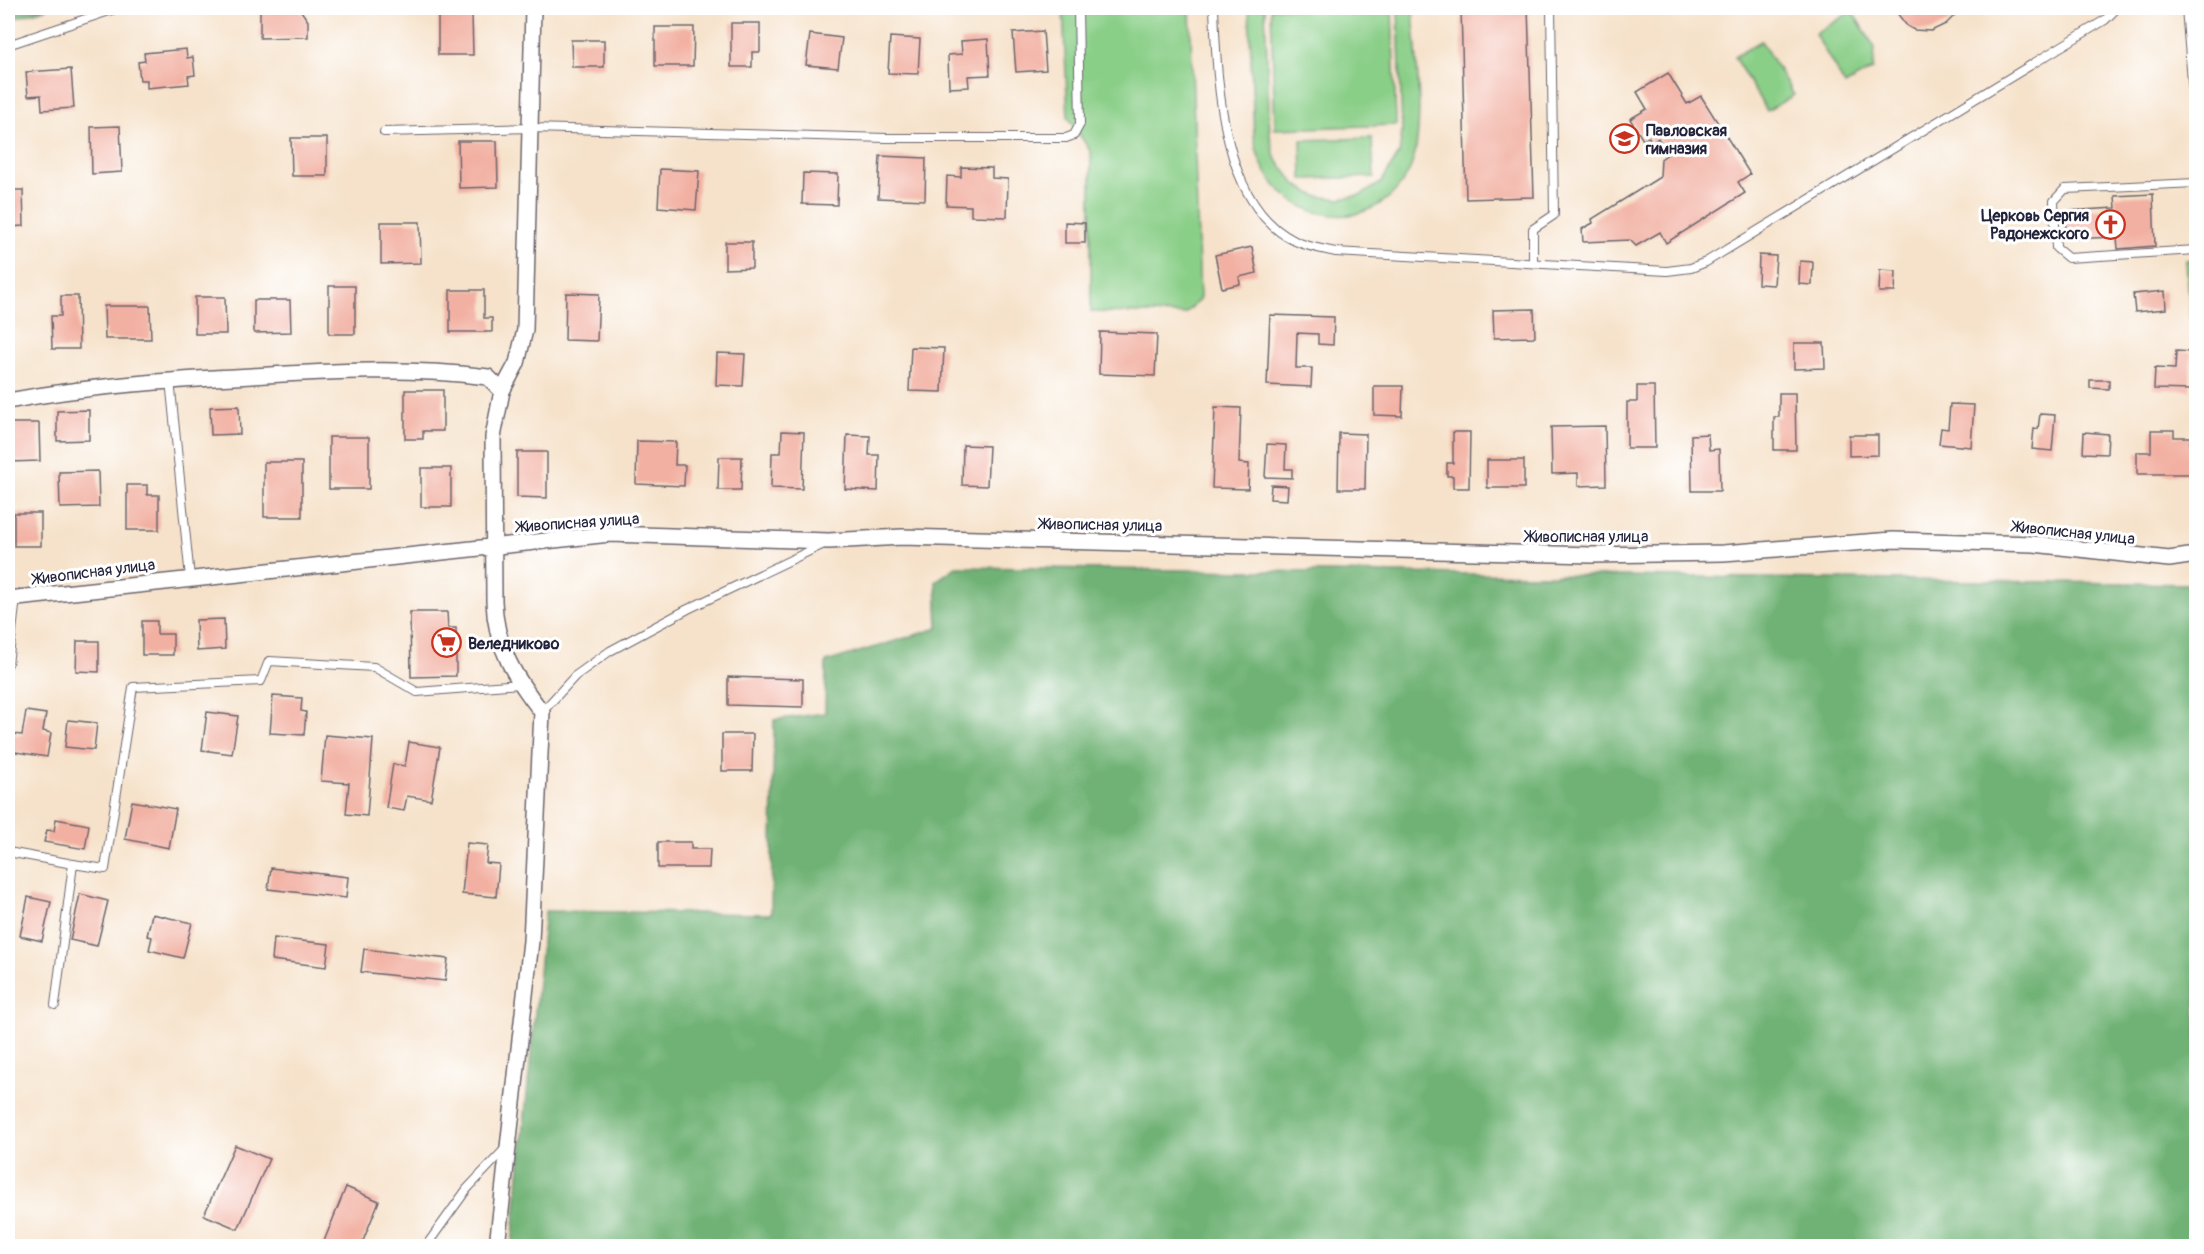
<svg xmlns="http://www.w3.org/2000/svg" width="2204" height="1254" viewBox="0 0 2204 1254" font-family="Pangolin,sans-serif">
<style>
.green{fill:#8acf88;stroke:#567862;stroke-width:1.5}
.forest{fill:#6fb274;stroke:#486a58;stroke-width:1.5}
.building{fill:#f2b0a2}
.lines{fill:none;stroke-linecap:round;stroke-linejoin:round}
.lane-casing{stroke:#6c656d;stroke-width:10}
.street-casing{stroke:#6c656d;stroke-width:18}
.lane{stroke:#fff;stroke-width:8}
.street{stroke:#fff;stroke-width:15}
.labels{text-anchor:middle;stroke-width:6;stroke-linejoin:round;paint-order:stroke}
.poi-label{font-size:16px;font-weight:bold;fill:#22223b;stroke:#fff;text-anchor:start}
.street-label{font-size:16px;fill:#22223b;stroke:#fff}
</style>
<rect width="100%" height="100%" fill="#fff"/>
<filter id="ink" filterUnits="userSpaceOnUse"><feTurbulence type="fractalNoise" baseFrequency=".0167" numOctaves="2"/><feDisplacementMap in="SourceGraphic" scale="12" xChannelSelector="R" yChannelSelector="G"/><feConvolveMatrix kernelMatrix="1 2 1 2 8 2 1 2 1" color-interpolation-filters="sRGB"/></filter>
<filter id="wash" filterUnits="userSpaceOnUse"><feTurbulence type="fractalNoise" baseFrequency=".008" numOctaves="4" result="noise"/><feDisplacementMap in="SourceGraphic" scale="24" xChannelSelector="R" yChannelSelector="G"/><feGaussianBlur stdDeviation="1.35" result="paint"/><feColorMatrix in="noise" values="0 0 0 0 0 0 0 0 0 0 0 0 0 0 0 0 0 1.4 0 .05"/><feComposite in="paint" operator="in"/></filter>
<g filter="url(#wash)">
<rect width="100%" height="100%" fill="#f6e2ca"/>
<g class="green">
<polygon points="1063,8 1190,8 1200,299 1185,314 1091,312 1091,152 1068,117"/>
<path d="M1249,8H1265L1270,136L1275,158L1296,185L1316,196L1339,199L1361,195L1381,183L1399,154L1402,131L1398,8H1413C1415,50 1427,135 1409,171C1370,247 1264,219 1254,136Z"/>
<polygon points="1271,8 1392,8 1396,125 1275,129"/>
<polygon points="1852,11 1875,48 1873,69 1845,85 1815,34"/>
<polygon points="1761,41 1794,95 1767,111 1734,57"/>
<polygon points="1372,138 1374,177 1302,179 1301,140"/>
<polygon points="2196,259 2196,322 2191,321 2186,260"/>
</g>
<g class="forest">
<polygon points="8,8 48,8 8,20"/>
<polygon points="956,567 2196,584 2196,1246 512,1246 545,911 771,914 774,720 825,713 826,662 938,628 936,581"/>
</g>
<g id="blocks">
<g class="building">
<polygon points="260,8 299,8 308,21 308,37 260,38"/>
<polygon points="446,8 463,8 463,14 472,14 473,55 438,55 438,15 446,14"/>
<polygon points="1461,8 1528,8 1534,197 1466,199"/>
<polygon points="1893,8 1962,8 1946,24 1931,31 1914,30 1907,26"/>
<polygon points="731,23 760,23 760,52 752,52 752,67 731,67"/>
<polygon points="655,27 694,27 693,66 655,66"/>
<polygon points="1043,31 1046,70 1016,72 1013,33"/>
<polygon points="810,34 842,38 838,68 806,65"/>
<polygon points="890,37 920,39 918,74 888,73"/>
<polygon points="988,39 990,75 968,76 969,87 949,88 948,55 962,54 961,41"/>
<polygon points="571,40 604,40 604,67 572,67"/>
<polygon points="186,49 187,58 193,57 195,75 188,76 189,84 147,88 147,80 140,80 138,62 145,61 144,53"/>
<polygon points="71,69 74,108 42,110 41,95 28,96 26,72"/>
<polygon points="1668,73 1687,104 1701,96 1750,174 1738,182 1745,193 1666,243 1660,232 1636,246 1630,240 1583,242 1582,229 1593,223 1592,219 1660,177 1661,159 1673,150 1667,141 1662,144 1658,138 1652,143 1649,137 1643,140 1630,119 1647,109 1637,92"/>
<polygon points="120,126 122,172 92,174 91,127"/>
<polygon points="291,138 327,138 327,176 292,176"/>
<polygon points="458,141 497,141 498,187 459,188"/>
<polygon points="880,156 926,158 925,200 878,198"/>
<polygon points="961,167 992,168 992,178 1008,179 1007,217 971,216 971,206 946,205 947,176 961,177"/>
<polygon points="660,169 699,171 696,210 658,207"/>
<polygon points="803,173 838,174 837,205 802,204"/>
<polygon points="8,190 23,190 24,226 8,227"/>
<polygon points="2153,194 2155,246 2118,249 2117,237 2066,239 2065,211 2116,208 2115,196"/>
<polygon points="381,222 420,222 421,263 381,264"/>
<polygon points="1065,222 1085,223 1085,243 1065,243"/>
<polygon points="725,242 752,242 752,268 725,269"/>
<polygon points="1252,247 1257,273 1239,277 1240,284 1222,288 1215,255"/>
<polygon points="1759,255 1776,256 1774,285 1758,284"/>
<polygon points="1800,261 1813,262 1812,285 1799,284"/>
<polygon points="1880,270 1896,271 1895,292 1879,292"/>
<rect x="329" y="286" width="26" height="48"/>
<polygon points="450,290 484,290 484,318 492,318 492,332 450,332"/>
<polygon points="2165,291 2166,309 2135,312 2133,294"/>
<polygon points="566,293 599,294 597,341 565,340"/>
<polygon points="61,296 78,296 79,349 52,349 51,316 61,316"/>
<polygon points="195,297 225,297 226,334 195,334"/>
<polygon points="254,300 290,300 291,332 254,333"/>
<polygon points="104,306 150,306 151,339 105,339"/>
<polygon points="1534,309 1535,337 1494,338 1493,310"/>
<polygon points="1270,315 1334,317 1333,345 1318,344 1318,334 1297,333 1296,368 1312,368 1311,387 1267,385"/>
<polygon points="1100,332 1157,334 1155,376 1099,374"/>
<polygon points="1794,343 1824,343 1825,368 1794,369"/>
<polygon points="911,347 944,348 942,392 909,391"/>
<polygon points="2176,351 2191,352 2190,390 2154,389 2155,368 2175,369"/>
<polygon points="717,353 745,354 743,386 716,385"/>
<polygon points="2090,380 2109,380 2109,389 2090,388"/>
<polygon points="1374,386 1403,386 1402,416 1374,415"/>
<polygon points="1637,386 1654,386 1655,448 1627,448 1627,402 1637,402"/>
<polygon points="405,390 443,390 443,431 423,431 423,439 405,439"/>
<polygon points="1779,393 1795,393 1796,450 1774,450 1774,417 1779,417"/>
<polygon points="1950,404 1974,405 1971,447 1939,444 1941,428 1948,429"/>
<polygon points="239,406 240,434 211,435 210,407"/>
<polygon points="1215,407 1241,408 1239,463 1249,464 1248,489 1212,488"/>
<polygon points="89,410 89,440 57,441 57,411"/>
<polygon points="2040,414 2055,415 2052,451 2032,449 2034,428 2038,429"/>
<polygon points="8,423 39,423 40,461 8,462"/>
<polygon points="1605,426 1606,485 1578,486 1578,473 1552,474 1551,427"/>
<polygon points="2151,430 2174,430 2174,437 2190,437 2190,474 2137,474 2137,452 2151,452"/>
<polygon points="782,431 804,432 802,489 771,488 772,453 781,453"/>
<polygon points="1453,432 1470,432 1469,488 1453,488 1453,476 1447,476 1447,463 1453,463"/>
<polygon points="2084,432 2108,434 2107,454 2083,453"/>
<polygon points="1339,433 1366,434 1365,489 1338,489"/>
<polygon points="1708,434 1709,450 1719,449 1720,491 1692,491 1691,435"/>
<polygon points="847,435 870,436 869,455 879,455 878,491 845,489"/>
<polygon points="1849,435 1878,435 1878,455 1849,456"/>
<rect x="329" y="437" width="40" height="52"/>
<polygon points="637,441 676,442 675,465 685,465 684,486 636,484"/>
<polygon points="1267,444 1286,445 1285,469 1292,469 1292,478 1265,477"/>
<polygon points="963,445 989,446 987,486 962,485"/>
<polygon points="517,452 547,452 547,498 517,497"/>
<polygon points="719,457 742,457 741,490 718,490"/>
<rect x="1487" y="460" width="37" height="28"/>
<rect x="264" y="462" width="38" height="55"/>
<rect x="421" y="468" width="30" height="39"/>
<polygon points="98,471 99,507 60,508 59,472"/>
<polygon points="127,485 147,485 147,495 159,495 159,530 127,530"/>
<polygon points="1271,485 1288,486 1287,500 1270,499"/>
<rect x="14" y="513" width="27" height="33"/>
<polygon points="410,612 447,612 448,628 456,628 456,676 411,677"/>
<polygon points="224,619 225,649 197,651 196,620"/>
<polygon points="142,621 157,621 157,634 173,634 173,655 142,655"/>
<polygon points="77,641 99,641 99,672 76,671"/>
<polygon points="728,677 803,679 803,707 728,705"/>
<polygon points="273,696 302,698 301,711 306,712 304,735 270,733"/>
<polygon points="26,711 46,714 43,731 51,733 47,757 9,751 12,734 22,735"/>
<polygon points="207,712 238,716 232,754 202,750"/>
<polygon points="68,720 97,723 94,750 65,747"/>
<polygon points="722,734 753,734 752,771 722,771"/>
<polygon points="325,735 373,739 367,816 346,814 349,783 321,781"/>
<polygon points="409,742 440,747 431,800 407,796 404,811 386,808 393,764 405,766"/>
<polygon points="132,801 176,809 169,848 125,839"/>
<polygon points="56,819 89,825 85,849 44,842 47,830 54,831"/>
<polygon points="658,842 691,842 691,849 710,849 709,868 658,868"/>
<polygon points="467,843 488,845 486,863 499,864 496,897 462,894"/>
<polygon points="271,868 348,877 346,898 268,889"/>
<polygon points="80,894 108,901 97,946 70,940"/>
<polygon points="28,897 51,902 42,941 20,936"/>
<polygon points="152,914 192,923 183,958 149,950 152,937 147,936"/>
<polygon points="274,938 329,944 326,967 272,960"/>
<polygon points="364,949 448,959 445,981 361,972"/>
<polygon points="235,1145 269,1159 238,1229 204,1215"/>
<polygon points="346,1187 379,1201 361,1246 322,1246"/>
</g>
</g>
</g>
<g filter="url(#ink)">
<use href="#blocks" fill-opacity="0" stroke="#6c656d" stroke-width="1.5"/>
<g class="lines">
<defs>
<g id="lane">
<path d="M1214,8C1217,78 1220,205 1295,241C1308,247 1322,249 1336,252L1667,271L1691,268L1706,262L2105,20L2117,8"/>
<polyline points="2186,8 2196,130"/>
<polyline points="8,45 118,8"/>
<polyline points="384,132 532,128 886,138 1066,138 1074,135 1080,124 1078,8"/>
<polyline points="2196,183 2065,189 2054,201 2056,248 2068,258 2196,250"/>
<polyline points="1533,263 1533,229 1554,215 1551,8"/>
<polyline points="170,380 190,578"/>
<polyline points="8,664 16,598"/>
<polyline points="542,712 575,676 610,651 688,609 822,545"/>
<polyline points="8,852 73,864 55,1005"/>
<polyline points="73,864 105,869 133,687 261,681 269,661 374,667 417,692 520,684"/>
<polyline points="426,1246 467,1189 505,1149"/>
</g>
<g id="street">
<path d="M8,401C88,386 170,380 252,376C331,371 410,367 488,377L502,391"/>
<polyline points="8,599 610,534 829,541 902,537 1591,555 1723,553 1893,540 2034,544 2169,559 2196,555"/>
<path d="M497,1246L531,941L542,712C515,678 495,646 494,601L493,437L502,391L517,363L525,330L533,8"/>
</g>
</defs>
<use href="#lane" class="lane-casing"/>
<use href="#street" class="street-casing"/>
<use href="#lane" class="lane"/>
<use href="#street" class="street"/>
</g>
</g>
<defs>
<symbol id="school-ring" viewBox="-11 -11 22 22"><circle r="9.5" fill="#fff" stroke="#c8321e" stroke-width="1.5"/><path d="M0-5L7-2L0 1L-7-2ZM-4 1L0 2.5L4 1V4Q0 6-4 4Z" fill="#c8321e"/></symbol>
<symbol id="church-ring" viewBox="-11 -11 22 22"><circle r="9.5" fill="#fff" stroke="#c8321e" stroke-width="1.5"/><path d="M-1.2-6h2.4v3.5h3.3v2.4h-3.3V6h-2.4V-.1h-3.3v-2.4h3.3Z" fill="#c8321e"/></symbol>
<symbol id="supermarket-ring" viewBox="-11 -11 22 22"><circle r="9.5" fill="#fff" stroke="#c8321e" stroke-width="1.5"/><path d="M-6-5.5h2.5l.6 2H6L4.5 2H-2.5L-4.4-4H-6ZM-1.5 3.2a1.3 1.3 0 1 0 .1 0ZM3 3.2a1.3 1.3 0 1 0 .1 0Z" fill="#c8321e"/></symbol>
</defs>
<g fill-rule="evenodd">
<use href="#school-ring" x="1608" y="122" width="33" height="33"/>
<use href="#church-ring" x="2094" y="208" width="33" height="33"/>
<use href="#supermarket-ring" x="430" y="626" width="33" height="33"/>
</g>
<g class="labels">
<g class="poi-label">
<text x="1646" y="136">Павловская<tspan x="1646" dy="18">гимназия</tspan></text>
<text x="2089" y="221" text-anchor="end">Церковь Сергия<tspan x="2089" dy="18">Радонежского</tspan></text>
<text x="468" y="649">Веледниково</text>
</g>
<g class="street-label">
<text transform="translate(578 522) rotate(-4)" y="6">Живописная улица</text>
<text transform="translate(1101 524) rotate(1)" y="6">Живописная улица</text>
<text transform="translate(2074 532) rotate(6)" y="6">Живописная улица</text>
<text x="1587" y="542">Живописная улица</text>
<text transform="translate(94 571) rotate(-7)" y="6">Живописная улица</text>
</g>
</g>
<rect width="2204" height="1254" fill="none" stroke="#fff" stroke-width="30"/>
</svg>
